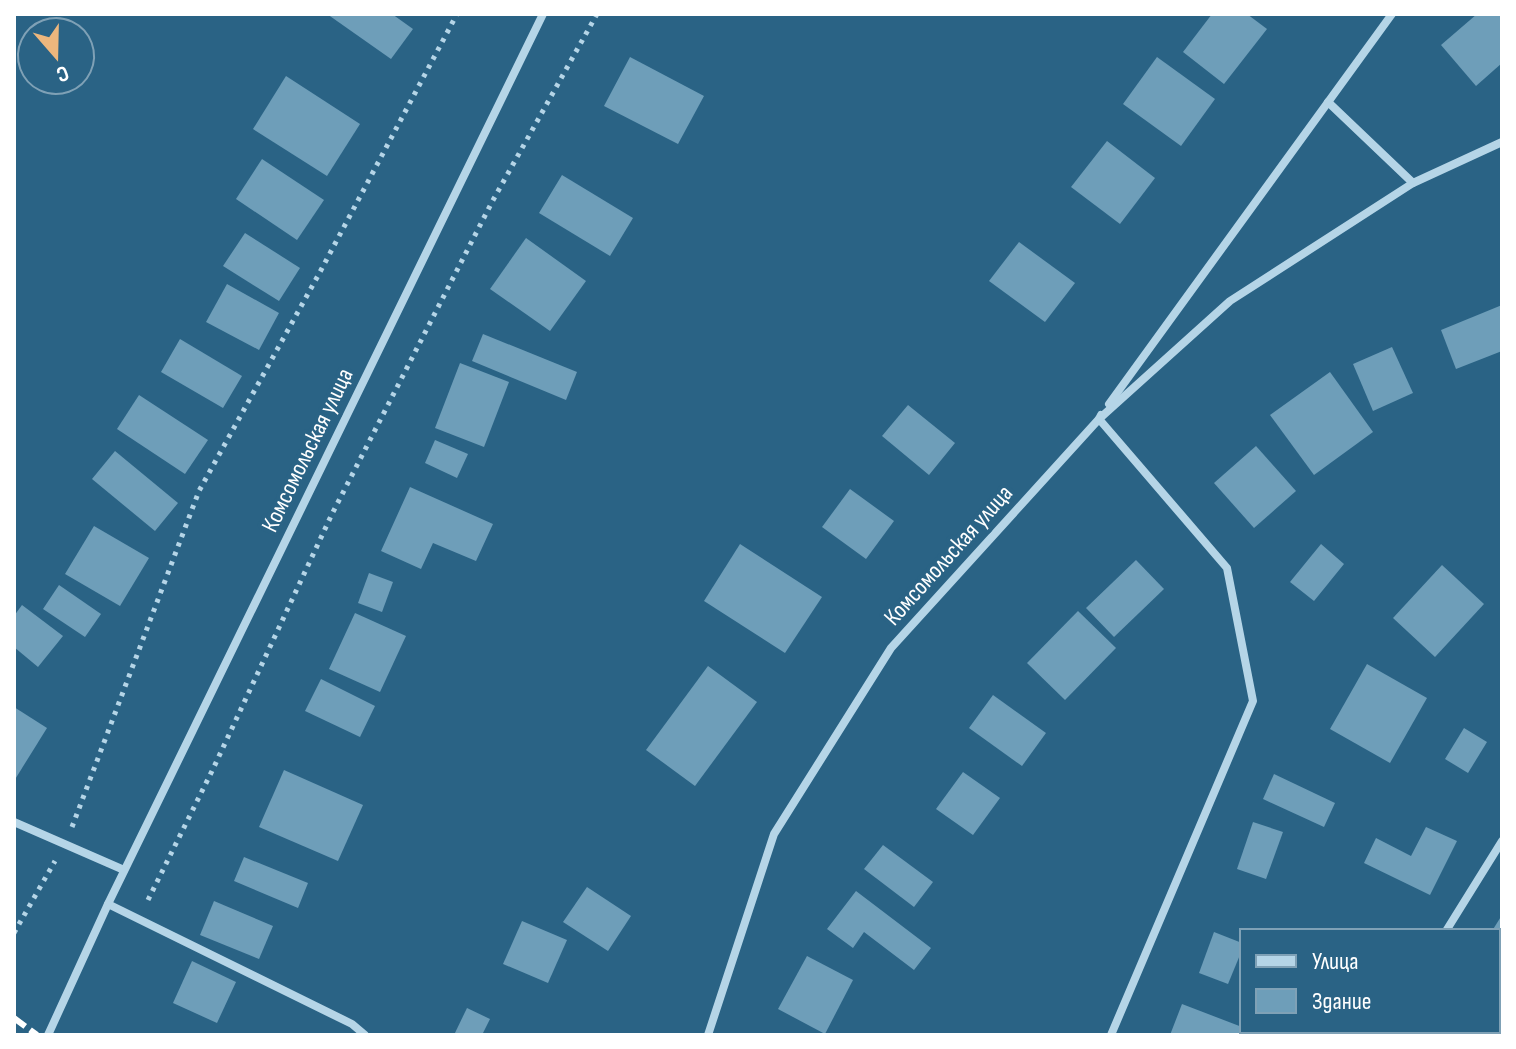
<svg xmlns="http://www.w3.org/2000/svg" width="1516" height="1049" viewBox="0 0 1516 1049" font-family="'Sofia Sans Condensed',sans-serif">
<style>
.building{fill:#6e9eb9}
.lines{fill:none;stroke-linecap:round;stroke-linejoin:round}
.path{stroke:#b5d5e7;stroke-width:5;stroke-dasharray:4 6;stroke-linecap:butt}
.minor{stroke:#b5d5e7;stroke-width:8}
.rail{stroke:#fff;stroke-width:6;stroke-dasharray:14 6;stroke-linecap:butt}
.labels{text-anchor:middle;stroke-width:8;stroke-linejoin:round;paint-order:stroke}
.street-label{font-size:24px;fill:#fff;stroke:#2a6385}
</style>
<rect width="100%" height="100%" fill="#2a6385"/>
<g class="building">
<polygon points="327,14 392,14 413,29 391,59"/>
<polygon points="1212,14 1247,14 1267,29 1224,84 1183,52"/>
<polygon points="1477,14 1502,14 1502,63 1476,86 1441,45"/>
<polygon points="630,57 704,96 678,144 604,106"/>
<polygon points="1157,57 1215,99 1181,146 1123,104"/>
<polygon points="286,76 360,124 327,176 253,129"/>
<polygon points="1107,141 1155,178 1120,224 1071,187"/>
<polygon points="262,159 324,200 297,240 236,199"/>
<polygon points="562,175 633,218 610,256 539,213"/>
<polygon points="245,233 300,268 279,301 223,266"/>
<polygon points="526,238 586,281 550,331 490,289"/>
<polygon points="1019,242 1075,283 1045,322 989,281"/>
<polygon points="227,284 279,313 259,350 206,322"/>
<polygon points="1502,305 1502,351 1456,369 1441,330"/>
<polygon points="483,334 577,372 566,400 472,361"/>
<polygon points="180,339 242,376 223,408 161,372"/>
<polygon points="1392,347 1413,393 1373,411 1353,364"/>
<polygon points="460,363 509,382 484,447 435,428"/>
<polygon points="1330,372 1373,432 1314,475 1270,415"/>
<polygon points="139,395 208,440 185,474 117,429"/>
<polygon points="908,405 955,443 929,475 882,436"/>
<polygon points="435,440 468,454 457,478 425,463"/>
<polygon points="1256,446 1296,491 1254,528 1214,483"/>
<polygon points="115,451 178,503 155,531 92,479"/>
<polygon points="410,487 493,524 476,561 433,543 421,569 381,551"/>
<polygon points="850,489 894,521 866,559 822,527"/>
<polygon points="94,526 149,558 120,606 65,574"/>
<polygon points="740,544 822,597 785,653 704,601"/>
<polygon points="1321,544 1344,564 1314,601 1290,582"/>
<polygon points="1136,560 1164,589 1114,637 1086,608"/>
<polygon points="1442,565 1484,604 1435,657 1393,618"/>
<polygon points="369,573 393,582 382,612 358,603"/>
<polygon points="59,585 101,614 85,637 43,609"/>
<polygon points="22,605 63,636 38,667 14,647 14,616"/>
<polygon points="1078,611 1116,648 1065,700 1027,663"/>
<polygon points="355,613 406,636 380,692 329,669"/>
<polygon points="1367,664 1427,698 1390,763 1330,729"/>
<polygon points="708,666 757,702 695,786 646,750"/>
<polygon points="321,679 375,706 360,737 305,711"/>
<polygon points="993,695 1046,733 1022,766 969,728"/>
<polygon points="14,707 47,728 14,781"/>
<polygon points="1464,728 1487,742 1468,773 1445,759"/>
<polygon points="284,770 363,805 338,861 259,827"/>
<polygon points="963,772 1000,798 973,835 936,809"/>
<polygon points="1274,774 1335,803 1324,827 1263,799"/>
<polygon points="1253,822 1283,832 1266,879 1237,869"/>
<polygon points="1426,827 1457,841 1430,895 1364,863 1376,838 1411,856"/>
<polygon points="883,845 933,882 914,907 864,869"/>
<polygon points="244,857 308,883 298,908 234,881"/>
<polygon points="587,887 631,916 608,951 563,922"/>
<polygon points="856,891 931,948 914,970 864,932 853,948 827,929"/>
<polygon points="214,901 273,926 259,959 200,935"/>
<polygon points="1502,915 1502,967 1498,965 1498,931 1492,931"/>
<polygon points="522,921 567,940 548,983 503,964"/>
<polygon points="1214,932 1242,943 1242,950 1228,984 1199,973"/>
<polygon points="807,956 853,980 825,1034 778,1009"/>
<polygon points="192,961 236,982 217,1023 173,1003"/>
<polygon points="1182,1004 1242,1027 1242,1031 1254,1032 1253,1035 1170,1035"/>
<polygon points="467,1008 490,1019 482,1035 454,1035"/>
<polygon points="1305,1031 1347,1031 1345,1035 1303,1035"/>
<polygon points="1420,1031 1481,1031 1479,1035 1417,1035"/>
</g>
<g class="lines">
<g class="path">
<polyline points="72,827 199,491 320,272 457,14"/>
<polyline points="148,900 213,769 332,514 492,202 597,14"/>
<polyline points="14,933 55,861"/>
</g>
<g class="minor">
<polyline points="1328,102 1413,183"/>
<polyline points="1109,404 1392,14"/>
<polyline points="1101,415 1099,419 1227,568 1253,701 1111,1035"/>
<polyline points="14,822 124,870"/>
<polyline points="108,904 352,1024 365,1035"/>
<polyline points="1446,931 1502,841"/>
<polyline points="48,1035 108,904 543,14"/>
<polyline points="708,1035 774,834 891,648 1099,419 1230,301 1413,183 1502,142"/>
<polyline points="1397,1035 1398,1031"/>
</g>
<polyline class="rail" points="14,1018 37,1035"/>
</g>
<g class="labels">
<g class="street-label">
<text transform="translate(307 450) rotate(-64)" y="8">Комсомольская улица</text>
<text transform="translate(948 555) rotate(-48)" y="8">Комсомольская улица</text>
</g>
</g>
<rect width="1516" height="1049" fill="none" stroke="#ffffff" stroke-width="32"/>
<rect x="1240" y="929" width="260" height="104" fill="#2a6385" stroke="#7fa1b6" stroke-width="2"/>
<rect x="1256" y="955" width="40" height="12" fill="#b5d5e7" stroke="#7fa1b6" stroke-width="2"/>
<text x="1312" y="969" font-size="24" fill="#ffffff">Улица</text>
<rect x="1256" y="989" width="40" height="24" fill="#6e9eb9" stroke="#7fa1b6" stroke-width="2"/>
<text x="1312" y="1009" font-size="24" fill="#ffffff">Здание</text>
<g transform="translate(56 56) rotate(160)"><circle r="38" fill="#2a6385" stroke="#7fa1b6" stroke-width="2"/>
<path d="M0-6L14 30L0 20L-14 30Z" fill="#edb77d"/>
<text y="-12" font-size="22" font-weight="bold" text-anchor="middle" fill="#ffffff">С</text>
</g>
</svg>
